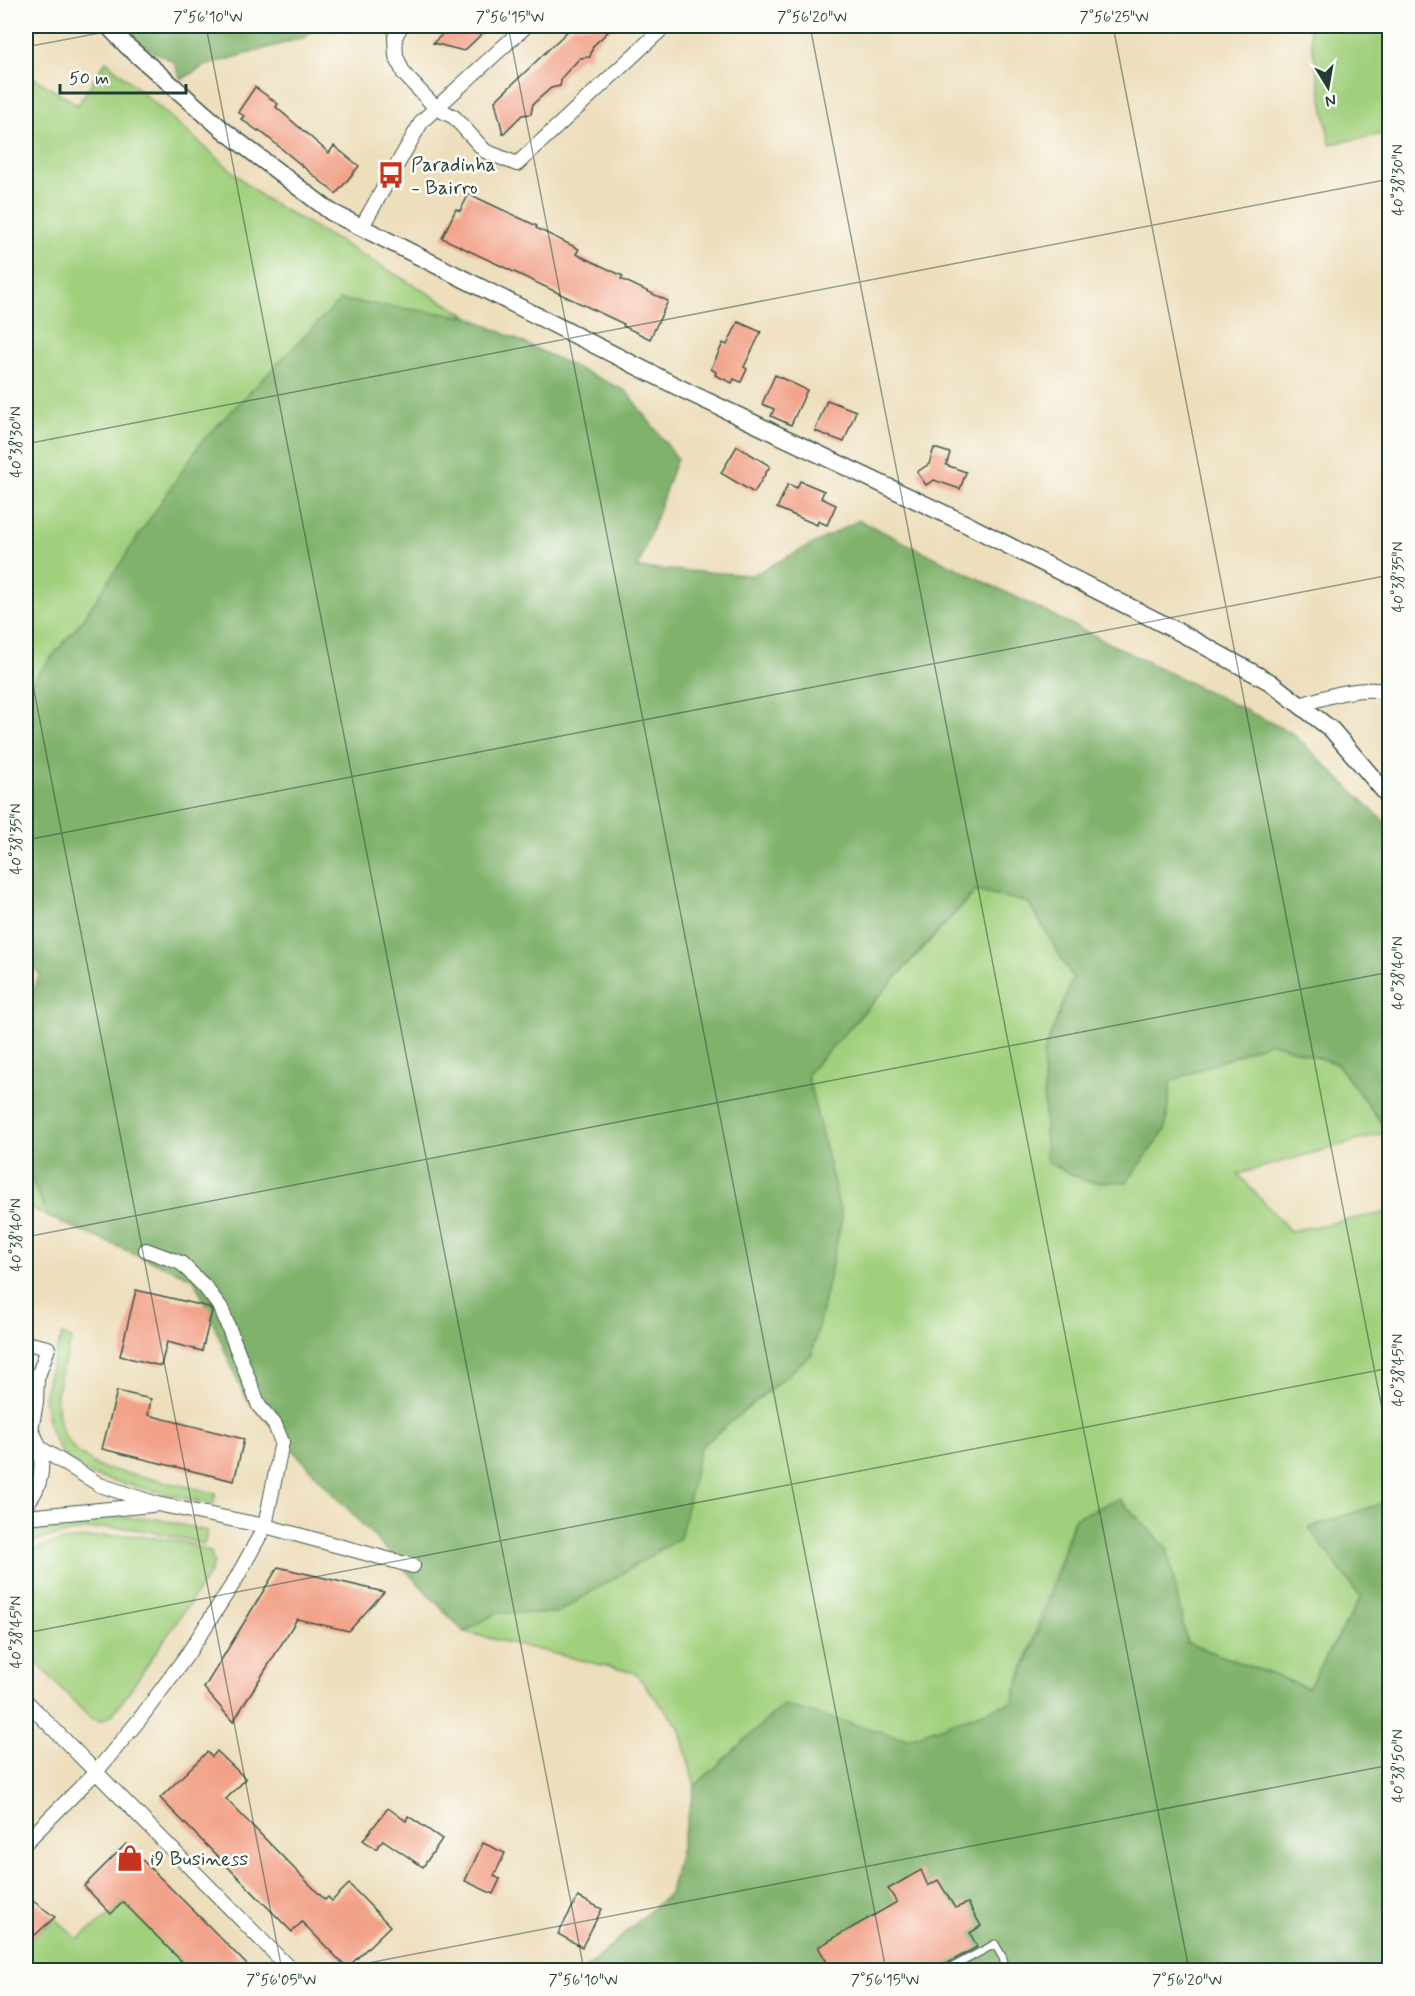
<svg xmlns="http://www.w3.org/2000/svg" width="1415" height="1996" viewBox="0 0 1415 1996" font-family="Mynerve,sans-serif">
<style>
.green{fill:#a1d07d;stroke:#608658;stroke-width:1.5}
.forest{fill:#80b26c;stroke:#507850;stroke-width:1.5}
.building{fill:#f2a289}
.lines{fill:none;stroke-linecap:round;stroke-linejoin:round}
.service-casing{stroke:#3e5548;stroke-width:9}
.minor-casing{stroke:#3e5548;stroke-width:16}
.tertiary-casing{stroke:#3e5548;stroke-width:19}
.service{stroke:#fff;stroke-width:7}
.minor{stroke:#fff;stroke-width:14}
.tertiary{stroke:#fff;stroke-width:16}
.ticks{fill:none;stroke:#1f3d34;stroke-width:1.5;stroke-opacity:0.45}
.labels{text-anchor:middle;stroke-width:5;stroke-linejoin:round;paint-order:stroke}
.poi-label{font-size:20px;fill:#1f3d34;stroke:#fdfcf7;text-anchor:start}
.neatline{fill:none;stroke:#1f3d34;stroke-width:2}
.ticks-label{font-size:15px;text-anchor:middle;fill:#1f3d34}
</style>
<rect width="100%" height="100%" fill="#fdfcf7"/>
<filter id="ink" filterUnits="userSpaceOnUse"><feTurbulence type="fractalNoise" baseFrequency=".0167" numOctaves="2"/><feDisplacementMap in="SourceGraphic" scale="12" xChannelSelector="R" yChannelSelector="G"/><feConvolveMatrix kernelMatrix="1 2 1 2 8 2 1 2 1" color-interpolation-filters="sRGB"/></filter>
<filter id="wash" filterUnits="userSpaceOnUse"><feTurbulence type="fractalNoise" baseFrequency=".008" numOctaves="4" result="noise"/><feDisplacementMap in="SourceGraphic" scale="24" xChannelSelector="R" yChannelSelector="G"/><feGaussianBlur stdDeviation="1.35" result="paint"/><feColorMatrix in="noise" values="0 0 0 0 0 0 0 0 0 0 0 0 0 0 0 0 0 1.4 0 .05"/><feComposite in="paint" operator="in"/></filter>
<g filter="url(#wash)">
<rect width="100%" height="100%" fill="#eddebc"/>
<g class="green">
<polygon points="1309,26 1389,26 1389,133 1330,144"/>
<polygon points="106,61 262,197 469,317 340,300 81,622 26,688 26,73 78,105"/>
<polygon points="977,890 1029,903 1073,978 1043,1054 1165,1130 1171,1081 1270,1042 1337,1064 1388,1132 1238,1174 1290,1231 1389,1212 1389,1501 1309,1528 1361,1598 1309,1688 1187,1643 1167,1548 1119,1499 1074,1518 1012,1702 907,1739 783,1705 695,1786 679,1727 635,1673 464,1632 496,1613 557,1613 469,1390 746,1410 812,1354 842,1218 807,1074"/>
<polygon points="26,1166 48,1217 26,1205"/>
<polygon points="62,1335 72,1339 60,1377 56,1399 61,1428 66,1438 76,1451 99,1467 216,1493 213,1505 93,1476 71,1462 62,1453 50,1431 44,1400 48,1377"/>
<path d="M100,1516L156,1519L208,1531L204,1544C170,1536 134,1525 98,1528C73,1531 49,1537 26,1544V1533L46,1526Z"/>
<path d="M125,1535C153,1538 186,1539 211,1553L214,1563L210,1573L124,1699L112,1715L101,1721L90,1718L26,1652V1553C56,1539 91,1537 125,1535Z"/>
<polygon points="123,1902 191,1970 26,1970 26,1943 55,1918 78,1939 111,1914"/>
</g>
<g class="forest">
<polygon points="123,26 315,26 306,37 204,66 181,80 174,62 144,47"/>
<polygon points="340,300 469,317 626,391 677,458 638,568 753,575 859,520 1292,733 1389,826 1389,1132 1337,1064 1270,1042 1171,1081 1165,1130 1127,1182 1088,1182 1046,1162 1043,1054 1073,978 1029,903 976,890 807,1074 842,1218 812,1354 700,1448 680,1538 557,1613 496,1613 464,1632 314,1473 244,1395 194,1279 48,1217 26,1166 26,1009 40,974 26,962 26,688 81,622 202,441"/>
<polygon points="1119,1499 1167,1548 1187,1643 1308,1688 1361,1598 1309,1528 1389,1501 1389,1970 584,1970 670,1893 695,1786 783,1705 907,1739 1012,1702 1044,1615 1075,1518"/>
</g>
<g id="blocks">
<g class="building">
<polygon points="451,26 490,26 464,51 433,43"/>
<polygon points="573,26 614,26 593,46 590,57 580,58 562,77 560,86 551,88 533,104 531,114 522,115 503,134 495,101"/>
<polygon points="255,87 278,104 276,107 329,153 334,146 359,166 336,194 259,130 258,131 241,119 244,116 238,112"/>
<polygon points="469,194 537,226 536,228 579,249 576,254 623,276 621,279 668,301 650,339 623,326 624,324 442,238 456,209 460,211"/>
<polygon points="738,322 761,332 744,367 747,369 741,382 734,379 732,383 715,375 716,372 711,369 723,343 727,345"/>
<polygon points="775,375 807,390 791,425 771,416 774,409 762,404"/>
<polygon points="827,400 856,411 844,442 815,431"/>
<polygon points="737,446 770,466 754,493 721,473"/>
<polygon points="934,448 950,453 946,465 966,472 960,489 934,480 926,485 917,472 929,464"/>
<polygon points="800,481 824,491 821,498 836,505 827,525 818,521 817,525 777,508 788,484 797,488"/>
<polygon points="136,1290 209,1307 212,1311 202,1351 167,1342 161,1366 120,1356"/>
<polygon points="117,1391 151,1399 148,1415 244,1439 234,1481 102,1449"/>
<polygon points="278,1567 384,1592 349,1631 297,1619 233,1722 204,1688"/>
<polygon points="217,1751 246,1779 226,1799 325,1900 328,1897 332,1901 349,1884 390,1926 347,1968 302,1922 292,1932 160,1798 207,1752 212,1757"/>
<polygon points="388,1808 406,1821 408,1816 442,1839 423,1867 383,1840 376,1849 363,1840"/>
<polygon points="483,1843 505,1853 494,1876 500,1879 493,1894 465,1881"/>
<polygon points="126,1844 206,1923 253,1971 191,1971 123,1902 111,1914 84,1886"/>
<polygon points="921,1870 928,1886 938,1880 955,1908 968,1903 981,1926 970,1933 977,1947 934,1971 832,1971 818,1947 897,1902 888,1889"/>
<polygon points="26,1896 55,1917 26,1943"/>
<polygon points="578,1897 602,1909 582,1947 558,1934"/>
</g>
</g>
</g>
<g filter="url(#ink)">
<use href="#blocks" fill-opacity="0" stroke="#3e5548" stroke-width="1.5"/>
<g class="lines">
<defs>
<polyline id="service" points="947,1970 995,1944 1003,1958 1006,1970"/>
<g id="minor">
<polyline points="401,26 395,37 396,56 404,74 436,108 454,117 485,151 517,164 665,26"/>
<polyline points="361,228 422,121 526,26"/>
<path d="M1300,705C1328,696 1361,685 1390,692"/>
<polyline points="26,1343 48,1348 37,1379 36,1402 31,1430"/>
<path d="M26,1424C46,1446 47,1482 26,1504"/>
<polyline points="40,1448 100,1485 157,1504 265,1526 413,1566"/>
<polyline points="26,1517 152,1505"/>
<polyline points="26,1701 291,1970"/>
<polyline points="26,1842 96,1772 139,1720 187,1655 236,1579 265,1526 282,1442 275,1425 259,1406 221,1308 205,1287 181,1263 146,1250"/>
</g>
<polyline id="tertiary" points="108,26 127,46 222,129 331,212 688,392 962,522 1179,632 1270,682 1332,730 1390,798"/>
</defs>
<use href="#service" class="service-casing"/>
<use href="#minor" class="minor-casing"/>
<use href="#tertiary" class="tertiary-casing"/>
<use href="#service" class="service"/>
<use href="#minor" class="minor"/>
<use href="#tertiary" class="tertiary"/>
</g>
</g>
<path class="ticks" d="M206,26L584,1970M508,26L886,1970M810,26L1189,1970M1113,26L1390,1450M26,47L137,26M26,444L1390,179M26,649L282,1970M26,840L1390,575M26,1237L1390,972M26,1633L1390,1368M332,1970L1390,1765"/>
<defs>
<symbol id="bus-bare" viewBox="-9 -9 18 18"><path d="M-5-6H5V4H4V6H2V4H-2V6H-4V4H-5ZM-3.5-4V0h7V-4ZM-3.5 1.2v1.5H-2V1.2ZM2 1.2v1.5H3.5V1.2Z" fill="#c8321e" stroke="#fdfcf7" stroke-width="2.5" paint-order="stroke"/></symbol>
<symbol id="shop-bare" viewBox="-9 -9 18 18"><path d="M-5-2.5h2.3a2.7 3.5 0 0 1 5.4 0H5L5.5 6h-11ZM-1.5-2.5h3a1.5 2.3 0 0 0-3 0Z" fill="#c8321e" stroke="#fdfcf7" stroke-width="2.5" paint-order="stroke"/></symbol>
</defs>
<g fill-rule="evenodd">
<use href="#bus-bare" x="372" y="156" width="38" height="38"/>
<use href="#shop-bare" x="111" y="1839" width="38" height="38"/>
</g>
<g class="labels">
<g class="poi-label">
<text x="411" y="171">Paradinha<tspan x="411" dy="23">- Bairro</tspan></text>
<text x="150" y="1865">i9 Business</text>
</g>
</g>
<rect width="1415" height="1996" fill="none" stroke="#fdfcf7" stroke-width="66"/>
<g transform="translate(1328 87) rotate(169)" stroke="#fdfcf7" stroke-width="4.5" paint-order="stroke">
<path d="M0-4.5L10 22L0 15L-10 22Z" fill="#1f3d34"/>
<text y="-9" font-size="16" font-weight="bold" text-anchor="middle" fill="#1f3d34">N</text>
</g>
<path d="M60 84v9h126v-9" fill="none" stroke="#1f3d34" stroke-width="3"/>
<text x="69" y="84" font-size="18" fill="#1f3d34" stroke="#fdfcf7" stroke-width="4.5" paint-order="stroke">50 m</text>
<rect x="33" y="33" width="1349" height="1930" class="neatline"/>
<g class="ticks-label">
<text x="208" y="22">7°56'10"W</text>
<text x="510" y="22">7°56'15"W</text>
<text x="812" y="22">7°56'20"W</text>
<text x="1114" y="22">7°56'25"W</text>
<text transform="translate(1398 180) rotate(-90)" y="5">40°38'30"N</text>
<text transform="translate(16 442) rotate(-90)" y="5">40°38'30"N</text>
<text transform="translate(1398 577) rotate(-90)" y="5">40°38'35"N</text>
<text transform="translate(16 839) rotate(-90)" y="5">40°38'35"N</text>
<text transform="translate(1398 973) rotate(-90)" y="5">40°38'40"N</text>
<text transform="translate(16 1235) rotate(-90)" y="5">40°38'40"N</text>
<text transform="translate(1398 1370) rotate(-90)" y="5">40°38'45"N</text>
<text transform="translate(16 1632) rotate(-90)" y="5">40°38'45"N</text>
<text transform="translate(1398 1766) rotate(-90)" y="5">40°38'50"N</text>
<text x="281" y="1985">7°56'05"W</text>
<text x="583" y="1985">7°56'10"W</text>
<text x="885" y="1985">7°56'15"W</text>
<text x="1187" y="1985">7°56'20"W</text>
</g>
</svg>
